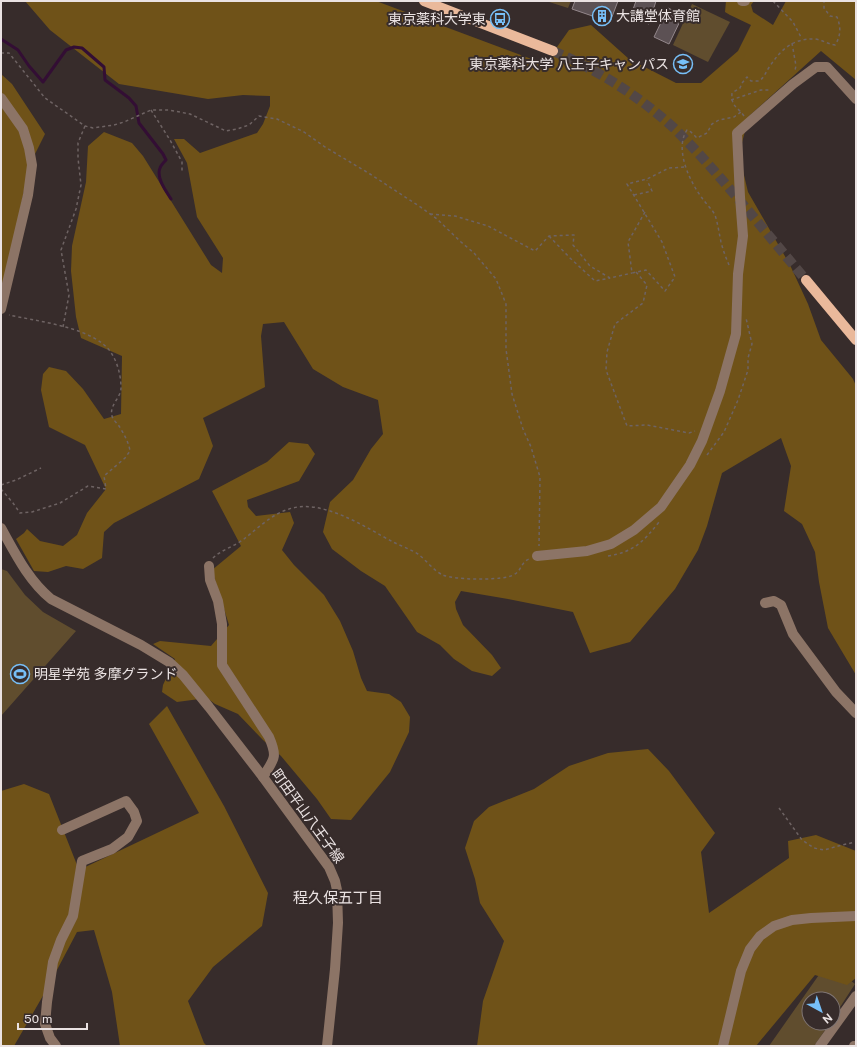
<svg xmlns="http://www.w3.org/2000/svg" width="857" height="1047" viewBox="0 0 857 1047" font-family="'Public Sans','Noto Sans JP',sans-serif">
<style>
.green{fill:#604d2e}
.forest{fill:#6f5218}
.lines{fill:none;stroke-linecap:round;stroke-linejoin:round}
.stream{stroke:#330e34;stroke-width:3}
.building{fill:#5c5154;stroke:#93878b}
.major-tunnel{stroke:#524746;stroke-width:10;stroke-dasharray:10 5;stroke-linecap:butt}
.path{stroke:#6e6363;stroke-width:1.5;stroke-dasharray:3 3;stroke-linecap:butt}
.minor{stroke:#8c7466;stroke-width:10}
.major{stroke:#eab99b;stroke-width:10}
.labels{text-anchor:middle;stroke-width:4;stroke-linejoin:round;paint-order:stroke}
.poi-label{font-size:14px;fill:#eae2e2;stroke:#372c2b;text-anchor:start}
.street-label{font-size:14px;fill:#eae2e2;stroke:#372c2b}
.neighbourhood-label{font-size:15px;fill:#eae2e2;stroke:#372c2b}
</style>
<rect width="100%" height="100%" fill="#372c2b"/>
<g class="green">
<polygon points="546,1 571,1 568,8"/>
<polygon points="692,4 730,22 708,62 673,45"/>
<polygon points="1,569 7,571 25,595 43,612 76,631 1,716"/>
<polygon points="828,962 855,984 833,1018 833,999 809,999 809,1023 830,1023 814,1046 769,1046"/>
</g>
<g class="forest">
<polygon points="25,1 376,1 545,64 569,30 591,25 629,59 676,83 701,83 738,51 751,25 730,15 725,12 726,1 754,1 751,5 753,12 773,25 786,1 856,1 856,80 821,51 749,116 739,154 748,192 790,265 808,304 821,340 853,379 856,386 856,675 828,628 819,582 815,552 802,524 784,511 791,466 781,438 722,473 707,526 698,550 675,589 630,642 590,653 573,612 508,599 461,591 455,602 456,609 463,625 492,655 501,668 492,676 472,671 454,659 440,645 417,632 385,586 361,571 332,549 323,532 330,502 353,480 371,449 383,434 378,400 343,387 313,369 284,322 263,324 261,336 265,387 203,418 213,446 199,479 114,523 104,532 102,558 83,569 66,566 48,572 34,571 16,539 24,533 27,529 40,541 63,546 77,535 87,513 106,489 85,445 49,427 41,390 43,374 49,367 66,371 83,389 104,419 121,414 122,356 81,338 76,317 71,271 72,246 86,182 88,146 104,132 132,143 143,156 211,265 222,273 223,258 197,217 187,163 174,139 184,139 200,153 257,133 263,124 270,106 270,96 243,95 208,99 119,84 50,30"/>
<polygon points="1,74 12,84 45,134 29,166 17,225 1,291"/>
<polygon points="289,442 308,444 315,454 299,481 247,500 248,507 256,516 290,512 294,523 282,550 294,565 324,595 340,621 353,651 361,678 367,691 389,694 401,702 410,717 409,732 390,772 351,820 331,819 317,799 281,756 263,740 238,714 215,704 207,698 177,702 162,692 163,685 175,659 153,644 160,641 211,646 229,625 212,570 241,546 212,491 267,462"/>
<polygon points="167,706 224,806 268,893 262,926 213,967 188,1001 204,1043 207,1046 120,1046 112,992 94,930 77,932 48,987 14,1046 1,1046 1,791 24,784 49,794 79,870 199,813 149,724"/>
<polygon points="648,749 669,771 715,833 701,852 709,913 789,858 788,841 816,835 856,851 856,978 847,985 815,975 756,1046 477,1046 483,1001 504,941 480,903 475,879 465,848 474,821 489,807 534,789 569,766 608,753"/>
</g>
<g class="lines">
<path class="stream" d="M1,39L18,50L29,66L43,82L66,50L74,47L82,48L104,67L105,80L129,98L136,106L139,123L163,154L166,160C164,162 161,165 160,168C156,178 166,191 171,199"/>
</g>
<g class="building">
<polygon points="575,1 618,1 610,22 572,9"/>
<polygon points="636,1 656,1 649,24 630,18"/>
<polygon points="668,8 683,15 669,44 654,37"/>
</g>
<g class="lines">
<path class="major-tunnel" d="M553,51C598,70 639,96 675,129C698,152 719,176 740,201C762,227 784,254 806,280"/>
<g class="path">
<polyline points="773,1 793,22 802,39"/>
<polyline points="792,43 796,66 795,70"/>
<polyline points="1,53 9,53 45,98 85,126 93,128 114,125 124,122 151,110 169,110 190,114 226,131 237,129 249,125 259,116 277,119 304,132 325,147 370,174 422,208 437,219 461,242 474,253 496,279 506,304 506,349 512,394 523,429 531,447 540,477 539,546"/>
<polyline points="731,100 761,90 771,90"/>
<polyline points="151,110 170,140 182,162 182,173"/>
<path d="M744,116C737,106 731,107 732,93L740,88L742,83L747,77L751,81H759C765,77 766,71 770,66C781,49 794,38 815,39C823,40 827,44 835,45C841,36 841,27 837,17L830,16L824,8V1"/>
<polyline points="634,195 652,191 647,180"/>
<polyline points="645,212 628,242 632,273 646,270 665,291 675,277 662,242 627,184 647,179 669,168 686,167"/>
<polyline points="430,214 455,216 488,226 535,251 549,236 574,235 573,245 590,266 610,278 632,273"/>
<polyline points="549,236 570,258 595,281 610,278"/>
<path d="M729,265C726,258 723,250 721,242C719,233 718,224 715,215C712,209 706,204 702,198C690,182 674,149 687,130L691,132L697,138L707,133L712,124L719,120L734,117L741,112"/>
<polyline points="636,272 647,285 643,303 615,324 607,352 606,370 627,426 647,425 689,433 695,431"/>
<polyline points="63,327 69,295 61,250 76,209 81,185 78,158 78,143 85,126"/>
<polyline points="707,455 724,432 738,400 748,370 748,358 752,344 746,318"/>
<polyline points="1,485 16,480 41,468"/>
<path d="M1,489L13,503L20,513L32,512L60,503L88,486L106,489L104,476L125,458L130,451C129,443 124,434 119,426C117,423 113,420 112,416C109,405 121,398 121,388C121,372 115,353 103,344C81,326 36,321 9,315"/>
<path d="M608,556C634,552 644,541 659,522"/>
<path d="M213,558C221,550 235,546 244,539C258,528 272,514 289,509C322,498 365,527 393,542C401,546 410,549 418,554C426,560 435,572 443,575C454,580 495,580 507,577C523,574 519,563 529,559"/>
<polyline points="779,808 802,840 814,848 824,850 842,845 856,842"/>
</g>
<g class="minor">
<polyline points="742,1 745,1"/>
<polyline points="1,98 23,129 29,148 32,165 28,195 1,309"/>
<path d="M1,528C15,553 28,580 51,599L141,645L169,662L183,675L209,707L263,777L329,867L335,881L337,890L338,923L335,969L327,1046"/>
<polyline points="537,556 587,551 611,544 634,530 661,507 690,465 702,441 720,391 736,334 738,274 743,236 740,197 737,133 793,84 816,67 827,67 856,99"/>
<path d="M209,566L210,580L218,601L222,624V665L269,737C278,758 274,759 263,777"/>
<polyline points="765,603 774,601 781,605 793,634 836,692 856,713"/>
<polyline points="56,1046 50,1038 45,1024 47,1002 53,962 61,940 73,916 82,861 112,849 128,837 137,821 134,812 126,801 62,830"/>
<polyline points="723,1046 741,971 750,949 760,936 774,926 792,920 811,918 856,916"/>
<polyline points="820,1046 856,996"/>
<polyline points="854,1046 856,1046"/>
</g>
<g class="major">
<polyline points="424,1 553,51"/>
<polyline points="806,280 856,340"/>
</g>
</g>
<defs>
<symbol id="building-ring" viewBox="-11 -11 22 22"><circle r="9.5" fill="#372c2b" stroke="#77bff7" stroke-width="1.5"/><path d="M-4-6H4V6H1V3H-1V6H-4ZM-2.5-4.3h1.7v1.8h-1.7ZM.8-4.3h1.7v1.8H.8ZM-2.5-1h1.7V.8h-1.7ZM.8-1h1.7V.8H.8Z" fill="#77bff7"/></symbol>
<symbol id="bus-ring" viewBox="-11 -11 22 22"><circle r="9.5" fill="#372c2b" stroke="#77bff7" stroke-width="1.5"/><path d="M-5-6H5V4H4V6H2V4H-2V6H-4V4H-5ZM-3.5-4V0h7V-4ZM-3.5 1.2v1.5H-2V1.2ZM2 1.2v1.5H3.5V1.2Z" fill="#77bff7"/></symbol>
<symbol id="university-ring" viewBox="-11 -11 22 22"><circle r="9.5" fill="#372c2b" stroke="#77bff7" stroke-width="1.5"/><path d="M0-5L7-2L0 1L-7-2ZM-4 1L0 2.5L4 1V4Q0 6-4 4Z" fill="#77bff7"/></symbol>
<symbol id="stadium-ring" viewBox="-11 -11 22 22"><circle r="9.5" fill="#372c2b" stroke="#77bff7" stroke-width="1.5"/><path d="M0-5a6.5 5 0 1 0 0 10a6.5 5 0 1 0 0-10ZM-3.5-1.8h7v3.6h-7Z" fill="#77bff7"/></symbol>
</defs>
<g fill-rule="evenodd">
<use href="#building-ring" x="591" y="5" width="22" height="22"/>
<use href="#bus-ring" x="489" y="8" width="22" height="22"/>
<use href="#university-ring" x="672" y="53" width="22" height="22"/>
<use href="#stadium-ring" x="9" y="663" width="22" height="22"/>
</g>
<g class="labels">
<g class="poi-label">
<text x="616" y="21">大講堂体育館</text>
<text x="486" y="24" text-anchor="end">東京薬科大学東</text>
<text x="669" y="69" text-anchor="end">東京薬科大学 八王子キャンパス</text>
<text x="34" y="679">明星学苑 多摩グランド</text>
</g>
<g class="street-label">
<text transform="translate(308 816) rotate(54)" y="5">町田平山八王子線</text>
</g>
<g class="neighbourhood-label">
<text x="338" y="903">程久保五丁目</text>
</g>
</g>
<rect width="857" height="1047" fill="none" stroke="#eae2e2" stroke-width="4"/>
<g transform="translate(821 1011) rotate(140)"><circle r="19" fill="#372c2b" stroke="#7f7574"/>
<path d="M0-3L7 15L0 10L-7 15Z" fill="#77bff7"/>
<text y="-6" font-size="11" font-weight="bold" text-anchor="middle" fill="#eae2e2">N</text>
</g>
<path d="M18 1023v6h69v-6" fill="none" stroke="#eae2e2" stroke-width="2"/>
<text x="24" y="1023" font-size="12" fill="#eae2e2" stroke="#372c2b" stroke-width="3" paint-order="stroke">50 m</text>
</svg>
